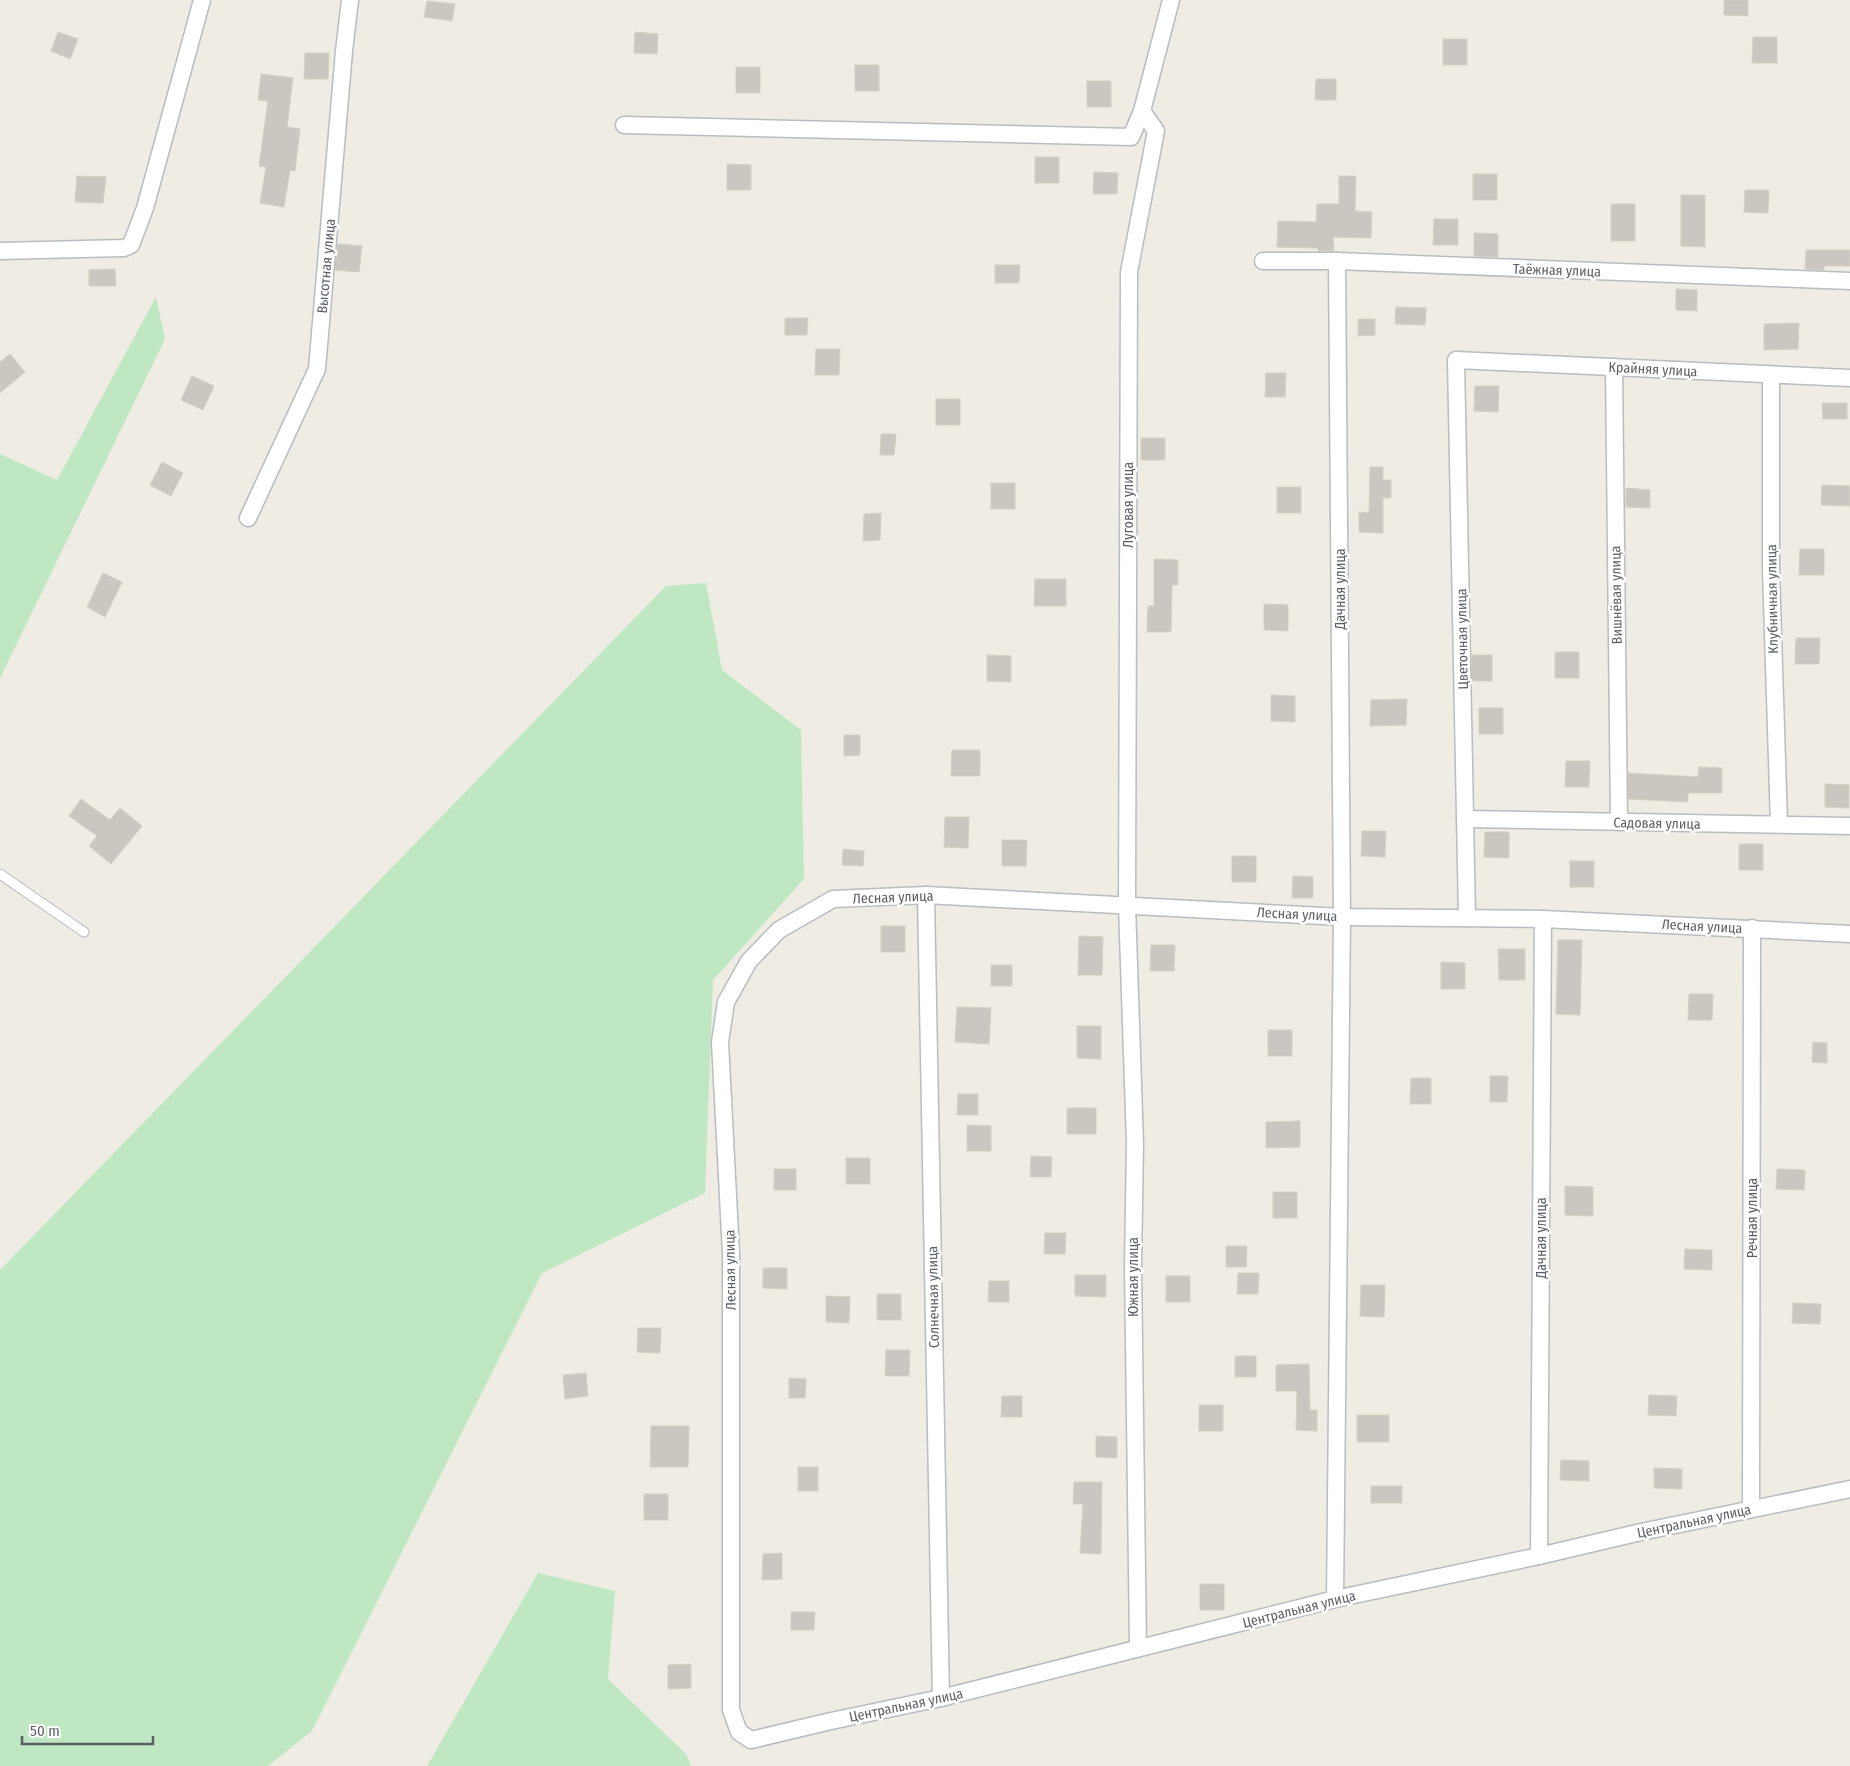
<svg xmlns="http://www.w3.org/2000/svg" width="1850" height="1766" viewBox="0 0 1850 1766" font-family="'Fira Sans Condensed',sans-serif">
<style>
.green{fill:#bfe7c2}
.building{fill:#c9c7c0;stroke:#d3cfc1}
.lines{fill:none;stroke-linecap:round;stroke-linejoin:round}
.lane-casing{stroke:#b8bbc0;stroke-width:11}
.street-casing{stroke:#b8bbc0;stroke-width:19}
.lane{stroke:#fff;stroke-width:9}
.street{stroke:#fff;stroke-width:16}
.labels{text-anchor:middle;stroke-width:5;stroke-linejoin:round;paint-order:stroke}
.street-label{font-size:14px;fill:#5b5f65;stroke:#fff}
</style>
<rect width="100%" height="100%" fill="#efede3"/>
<g class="green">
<polygon points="156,297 165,339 0,678 0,454 57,480"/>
<polygon points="706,583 722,670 801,730 804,879 713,980 705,1193 542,1273 312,1731 268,1766 0,1766 0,1270 666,586"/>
<polygon points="538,1573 615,1591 608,1679 686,1754 691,1766 427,1766"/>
</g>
<g class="building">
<polygon points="1724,0 1748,0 1748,16 1724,15"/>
<polygon points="427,1 455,4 452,21 424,17"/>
<polygon points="58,32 78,39 70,59 51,51"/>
<polygon points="635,32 658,34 657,54 634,53"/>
<polygon points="1753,37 1777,37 1777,63 1752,63"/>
<rect x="1443" y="39" width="24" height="26"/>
<polygon points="305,53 329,53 328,79 304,79"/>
<rect x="855" y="65" width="24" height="26"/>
<rect x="736" y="67" width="24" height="26"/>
<polygon points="261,74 293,78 287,127 300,129 295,171 290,170 284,207 260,203 266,167 259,166 268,101 258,100"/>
<polygon points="1316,79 1336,79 1336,100 1315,100"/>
<rect x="1087" y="81" width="24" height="26"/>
<rect x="1035" y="157" width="24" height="26"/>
<polygon points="727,164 751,165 751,190 727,190"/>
<polygon points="1094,172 1118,173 1117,194 1093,194"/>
<rect x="1473" y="174" width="24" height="26"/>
<polygon points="77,176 106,177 103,203 75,202"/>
<polygon points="1339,176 1356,176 1355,211 1372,212 1371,238 1333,237 1334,251 1318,251 1318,248 1277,247 1278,221 1316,222 1317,204 1339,204"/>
<polygon points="1745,190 1769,190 1768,213 1744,212"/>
<polygon points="1681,195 1705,195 1705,247 1681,246"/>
<rect x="1611" y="204" width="24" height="37"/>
<polygon points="1434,219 1458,219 1458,245 1433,245"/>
<polygon points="1474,233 1498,234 1498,257 1474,256"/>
<polygon points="338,244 362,246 359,272 335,270"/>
<polygon points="1806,250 1850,250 1850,266 1824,266 1824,270 1805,269"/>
<polygon points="995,265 1020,265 1019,283 995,283"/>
<polygon points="115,269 116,286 89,286 89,270"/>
<polygon points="1676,289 1697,290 1697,311 1676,310"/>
<polygon points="1396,307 1426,308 1425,325 1395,324"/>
<polygon points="785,318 808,318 807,335 785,335"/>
<polygon points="1358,319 1375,319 1375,335 1358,336"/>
<polygon points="1799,323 1798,349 1764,350 1764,324"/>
<polygon points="816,349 840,349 839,375 815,375"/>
<polygon points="10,354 25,372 0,393 0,362"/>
<polygon points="1266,373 1286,373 1285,397 1265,397"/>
<polygon points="192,376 214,386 203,410 181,400"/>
<polygon points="1475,386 1499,386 1498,412 1474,411"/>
<rect x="936" y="399" width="24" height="26"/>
<polygon points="1822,403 1847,403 1847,419 1823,419"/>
<polygon points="881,434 896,434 894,455 880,455"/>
<rect x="1141" y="438" width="24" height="22"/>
<polygon points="162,462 183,473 171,496 150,485"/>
<polygon points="1370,467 1383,467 1383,480 1391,480 1391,498 1383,498 1383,533 1359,532 1359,512 1369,513"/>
<rect x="991" y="483" width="24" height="26"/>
<polygon points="1822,485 1850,486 1850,506 1821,505"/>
<rect x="1277" y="487" width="24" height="26"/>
<polygon points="1626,488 1650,490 1650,508 1626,507"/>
<polygon points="881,513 880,540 863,541 864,514"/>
<polygon points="1800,549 1824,549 1824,575 1799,575"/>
<polygon points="1154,559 1178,560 1178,585 1172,585 1171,632 1147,632 1148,606 1154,606"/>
<polygon points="103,573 122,582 105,617 87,607"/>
<polygon points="1035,579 1066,579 1066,606 1034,606"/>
<polygon points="1264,604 1288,605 1288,631 1264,630"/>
<polygon points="1796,638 1820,638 1819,664 1795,664"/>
<rect x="1555" y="652" width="24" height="26"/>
<polygon points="987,655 1011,656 1011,682 987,681"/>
<rect x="1472" y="655" width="20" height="26"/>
<polygon points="1271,695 1295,696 1295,722 1271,721"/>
<polygon points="1407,699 1406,725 1370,726 1371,700"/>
<rect x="1479" y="708" width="24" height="26"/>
<polygon points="844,735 860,735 860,755 844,756"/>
<polygon points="952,750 980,750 980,776 951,776"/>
<polygon points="1566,761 1590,761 1589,787 1565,787"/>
<polygon points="1699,767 1722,768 1722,793 1688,793 1688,802 1629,799 1628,773 1698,777"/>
<polygon points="1825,784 1849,785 1849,808 1825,807"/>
<polygon points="81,799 110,820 120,808 142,826 111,864 89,846 97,836 69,816"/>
<polygon points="945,817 969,817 968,848 944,847"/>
<polygon points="1362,831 1386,831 1385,857 1361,856"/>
<polygon points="1485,832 1509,832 1509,858 1484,857"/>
<polygon points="1002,840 1027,840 1026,866 1002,866"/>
<rect x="1739" y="844" width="24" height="26"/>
<polygon points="843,849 864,851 863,866 842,865"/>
<rect x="1232" y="856" width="24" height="26"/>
<rect x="1570" y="861" width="24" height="26"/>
<polygon points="1293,876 1313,877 1313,898 1292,898"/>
<rect x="881" y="926" width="24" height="26"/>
<polygon points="1079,936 1103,937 1102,975 1078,975"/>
<polygon points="1558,940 1582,940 1580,1015 1556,1014"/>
<polygon points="1151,945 1175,945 1174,971 1150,971"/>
<polygon points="1498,949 1525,949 1525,980 1499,980"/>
<polygon points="1441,962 1465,963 1465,989 1441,989"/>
<rect x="991" y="965" width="21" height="21"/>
<polygon points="1689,994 1713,994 1712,1020 1688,1020"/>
<polygon points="957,1007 991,1008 989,1044 955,1042"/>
<polygon points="1077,1026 1101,1026 1101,1059 1077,1058"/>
<rect x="1268" y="1030" width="24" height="26"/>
<polygon points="1813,1042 1827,1043 1827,1063 1812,1062"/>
<polygon points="1490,1076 1508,1076 1507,1102 1490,1102"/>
<polygon points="1411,1078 1431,1078 1431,1104 1410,1104"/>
<polygon points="958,1094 978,1094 978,1115 957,1115"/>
<rect x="1067" y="1108" width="29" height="26"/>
<polygon points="1300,1121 1300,1147 1266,1148 1266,1122"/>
<polygon points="967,1125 991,1126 991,1151 967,1151"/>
<polygon points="1031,1156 1052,1157 1051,1177 1030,1177"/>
<rect x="846" y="1158" width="24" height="26"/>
<rect x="774" y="1169" width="22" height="21"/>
<polygon points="1777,1169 1805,1170 1804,1190 1776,1189"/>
<polygon points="1565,1186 1593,1187 1593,1216 1565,1215"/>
<rect x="1273" y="1192" width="24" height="26"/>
<polygon points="1045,1233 1066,1233 1065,1254 1044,1254"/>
<polygon points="1226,1246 1247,1246 1246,1267 1226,1267"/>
<polygon points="1685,1249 1712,1250 1712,1270 1684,1269"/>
<polygon points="763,1268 787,1268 787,1289 763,1288"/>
<polygon points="1238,1273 1259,1273 1258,1294 1237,1294"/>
<polygon points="1075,1275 1106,1275 1106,1297 1075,1296"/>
<rect x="1166" y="1276" width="24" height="26"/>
<polygon points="989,1281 1009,1281 1009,1302 988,1302"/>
<polygon points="1361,1285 1385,1285 1384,1317 1360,1316"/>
<rect x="877" y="1294" width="24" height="26"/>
<polygon points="826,1296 850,1297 849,1323 826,1322"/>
<polygon points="1793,1303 1821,1304 1820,1324 1792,1323"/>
<polygon points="638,1328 661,1328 660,1353 637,1352"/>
<polygon points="886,1350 910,1350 909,1376 885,1376"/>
<rect x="1235" y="1356" width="21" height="21"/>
<polygon points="1309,1364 1310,1410 1317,1410 1317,1431 1296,1430 1297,1391 1276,1391 1276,1365"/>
<polygon points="586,1373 588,1396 565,1399 563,1375"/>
<polygon points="789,1378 806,1379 805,1398 789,1398"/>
<polygon points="1649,1395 1677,1396 1676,1416 1648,1415"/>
<polygon points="1002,1396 1022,1396 1022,1417 1001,1417"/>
<rect x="1199" y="1405" width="24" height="26"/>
<rect x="1357" y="1415" width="32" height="27"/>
<polygon points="651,1426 689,1426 688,1467 650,1467"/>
<polygon points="1096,1436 1117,1437 1117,1458 1096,1457"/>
<polygon points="1561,1460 1589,1461 1589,1481 1560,1480"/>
<rect x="798" y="1467" width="20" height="24"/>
<polygon points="1654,1468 1682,1469 1682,1489 1654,1488"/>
<polygon points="1074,1482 1102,1482 1101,1554 1080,1553 1083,1504 1073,1504"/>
<rect x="1371" y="1486" width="31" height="17"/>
<rect x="644" y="1494" width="24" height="26"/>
<polygon points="782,1553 782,1579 762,1580 763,1554"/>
<rect x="1200" y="1584" width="24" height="26"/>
<polygon points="791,1612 815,1612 814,1630 791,1630"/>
<polygon points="691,1664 691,1688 668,1689 668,1665"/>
</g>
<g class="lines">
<defs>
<polyline id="lane" points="0,874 84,932"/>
<g id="street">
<polyline points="624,125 1131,137 1142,111 1171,0"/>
<polyline points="0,251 124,248 131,245 145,208 202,0"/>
<polyline points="1263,261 1337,261 1850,281"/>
<polyline points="1614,367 1619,822"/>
<polyline points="1771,375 1771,570 1779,824"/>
<polyline points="248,518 317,369 344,51 350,0"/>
<polyline points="1465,819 1850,826"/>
<polyline points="926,895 941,1698"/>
<polyline points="1467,918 1456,360 1850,378"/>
<polyline points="1850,934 1543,919 1342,917 926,895 833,899 779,930 749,961 726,1002 720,1042 731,1254 731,1710 739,1732 751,1740 831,1721 941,1698 1335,1599 1539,1556 1641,1532 1850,1489"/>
<polyline points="1751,1509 1752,928"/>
<polyline points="1539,1556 1543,919"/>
<polyline points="1335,1599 1342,917 1337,261"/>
<polyline points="1138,1648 1133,1266 1135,1143 1127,905 1129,272 1156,131 1142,111"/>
</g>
</defs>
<use href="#lane" class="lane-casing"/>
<use href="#street" class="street-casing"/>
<use href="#lane" class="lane"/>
<use href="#street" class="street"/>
</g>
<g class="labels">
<g class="street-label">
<text transform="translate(326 266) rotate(-85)" y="5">Высотная улица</text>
<text transform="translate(1557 270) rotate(2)" y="5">Таёжная улица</text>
<text transform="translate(1653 369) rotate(3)" y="5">Крайняя улица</text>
<text transform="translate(1128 505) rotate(-90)" y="5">Луговая улица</text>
<text transform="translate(1340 589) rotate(-90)" y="5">Дачная улица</text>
<text transform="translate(1616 595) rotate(-91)" y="5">Вишнёвая улица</text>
<text transform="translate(1772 599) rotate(-91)" y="5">Клубничная улица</text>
<text transform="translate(1462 639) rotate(-91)" y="5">Цветочная улица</text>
<text transform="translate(1657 823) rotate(1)" y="5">Садовая улица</text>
<text transform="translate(893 897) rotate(-2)" y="5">Лесная улица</text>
<text transform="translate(1297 914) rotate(3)" y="5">Лесная улица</text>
<text transform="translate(1702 926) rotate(3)" y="5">Лесная улица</text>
<text transform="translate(1752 1218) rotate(-90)" y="5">Речная улица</text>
<text transform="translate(1541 1238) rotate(-90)" y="5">Дачная улица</text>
<text transform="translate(730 1270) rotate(-91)" y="5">Лесная улица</text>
<text transform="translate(1133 1277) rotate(-90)" y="5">Южная улица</text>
<text transform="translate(933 1297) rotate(-91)" y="5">Солнечная улица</text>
<text transform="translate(1694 1521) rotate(-12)" y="5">Центральная улица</text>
<text transform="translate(1299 1609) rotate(-14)" y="5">Центральная улица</text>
<text transform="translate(906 1705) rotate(-12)" y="5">Центральная улица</text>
</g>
</g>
<path d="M22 1736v8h131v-8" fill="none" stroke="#5b5f65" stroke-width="2.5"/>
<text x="30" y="1736" font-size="15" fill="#5b5f65" stroke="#ffffff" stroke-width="4" paint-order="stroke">50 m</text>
</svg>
